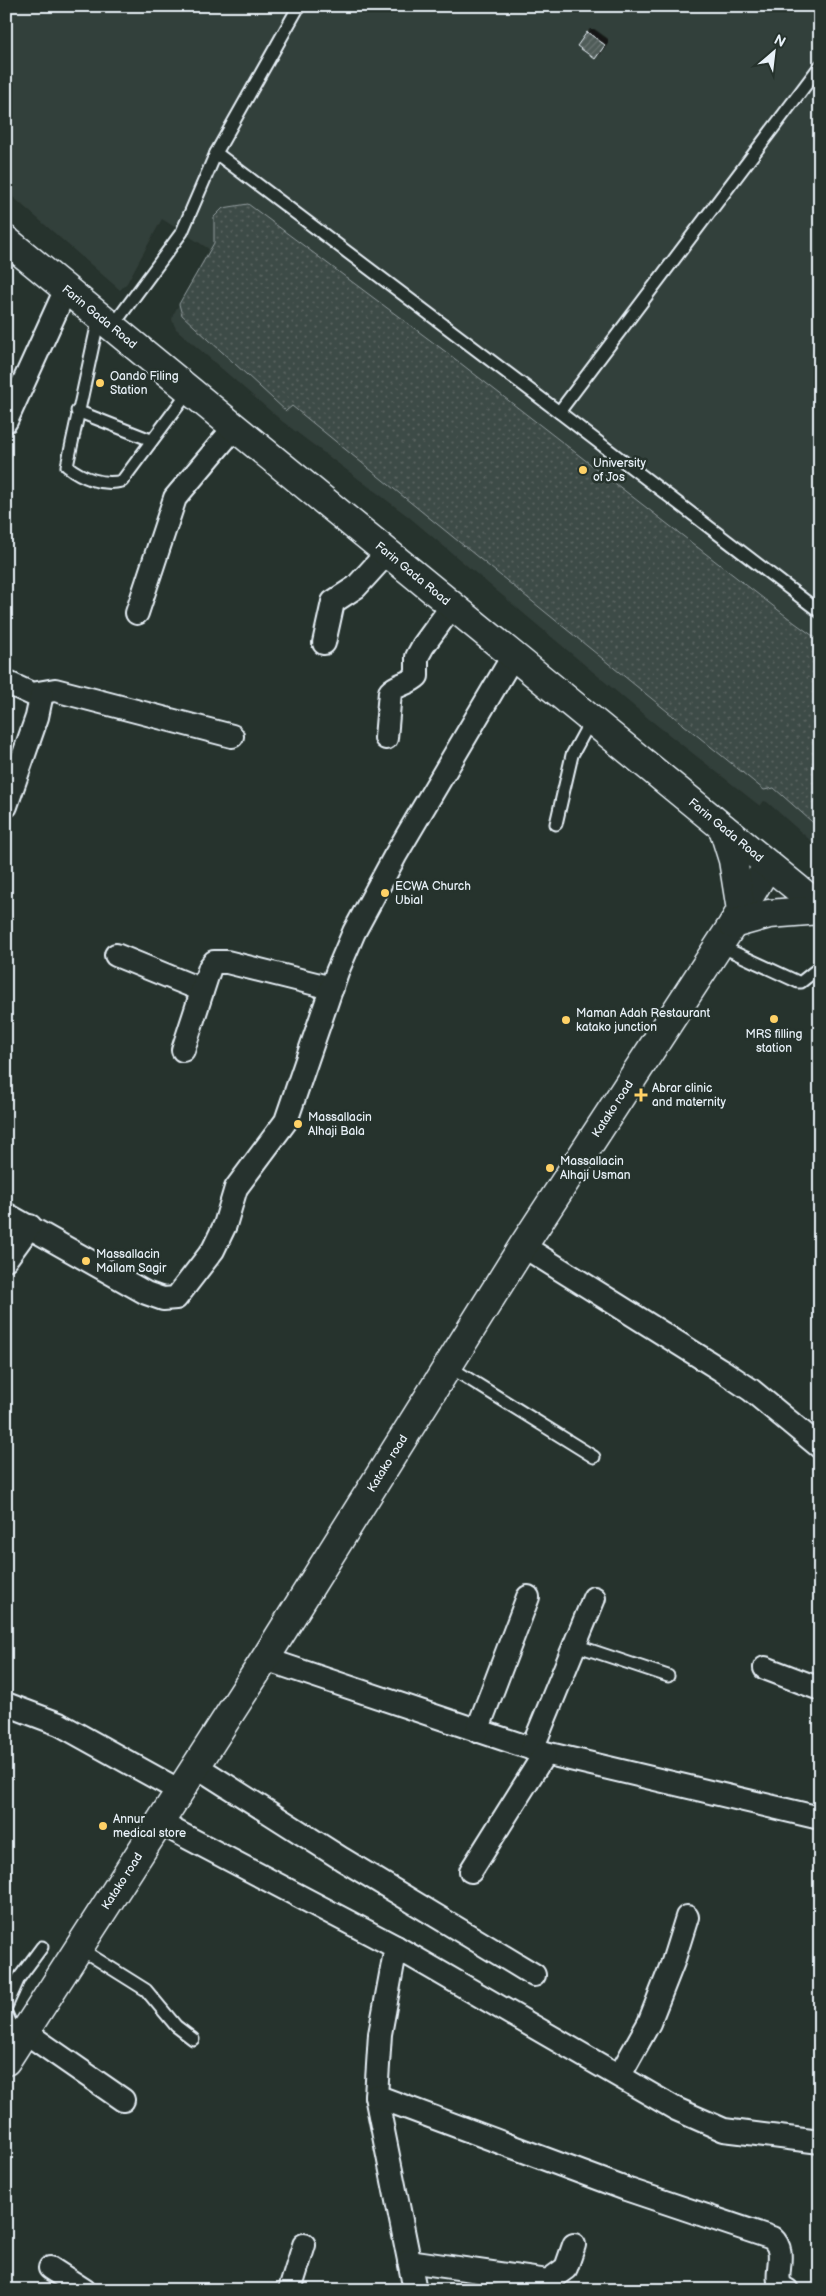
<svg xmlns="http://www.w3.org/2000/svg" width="826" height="2296" viewBox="0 0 826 2296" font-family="'Balsamiq Sans',sans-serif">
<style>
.built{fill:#333f3a}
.grass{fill:url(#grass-dots);stroke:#939ea0}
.building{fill:url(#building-hatch);stroke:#e8f1f8;filter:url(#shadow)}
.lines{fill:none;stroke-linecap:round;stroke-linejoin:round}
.service-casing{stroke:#e8f1f8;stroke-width:15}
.minor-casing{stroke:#e8f1f8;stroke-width:26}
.tertiary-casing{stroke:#e8f1f8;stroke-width:31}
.secondary-casing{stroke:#e8f1f8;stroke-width:31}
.service{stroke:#26332d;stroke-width:11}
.minor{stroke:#26332d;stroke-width:22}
.tertiary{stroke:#26332d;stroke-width:28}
.secondary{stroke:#26332d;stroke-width:28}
.poi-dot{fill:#ffd166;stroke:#26332d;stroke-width:2}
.labels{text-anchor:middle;stroke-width:5;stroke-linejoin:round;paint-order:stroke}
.street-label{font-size:12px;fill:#e8f1f8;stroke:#26332d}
.poi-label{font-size:12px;fill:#e8f1f8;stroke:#26332d;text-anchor:start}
</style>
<defs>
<pattern id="grass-dots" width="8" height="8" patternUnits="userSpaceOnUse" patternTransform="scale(1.25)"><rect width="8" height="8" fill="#3e4b47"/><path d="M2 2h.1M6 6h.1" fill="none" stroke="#5a6562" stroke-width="1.8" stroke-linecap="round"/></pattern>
<pattern id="building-hatch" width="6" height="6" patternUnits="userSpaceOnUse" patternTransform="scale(1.25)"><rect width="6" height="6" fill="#505c59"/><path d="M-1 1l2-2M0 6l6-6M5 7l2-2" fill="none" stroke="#697472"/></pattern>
<filter id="shadow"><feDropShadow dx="4.5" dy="-4.5" stdDeviation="0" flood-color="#0009"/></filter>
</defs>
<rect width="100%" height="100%" fill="#26332d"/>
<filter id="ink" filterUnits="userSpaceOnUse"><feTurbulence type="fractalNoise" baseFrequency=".02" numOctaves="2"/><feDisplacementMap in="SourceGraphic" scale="10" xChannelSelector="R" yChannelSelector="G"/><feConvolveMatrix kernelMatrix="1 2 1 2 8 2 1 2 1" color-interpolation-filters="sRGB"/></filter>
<g filter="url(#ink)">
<polygon class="built" points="6,6 820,6 820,849 767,802 764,801 760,806 649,719 409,517 283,422 176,329 172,320 173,315 209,249 162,219 127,283 120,290 6,191"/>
<polygon class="grass" points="248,204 446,352 795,623 820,641 820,829 774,788 764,790 292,406 286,411 182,315 179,304 214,243 214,217 223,208"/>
<polygon class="building" points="587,32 605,45 595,59 577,46"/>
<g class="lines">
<defs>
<g id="service">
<polyline points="216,153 559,412 820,612"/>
<path d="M99,317L67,466C82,478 103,486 122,481L189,391"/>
<polyline points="112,327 182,232 216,153 299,6"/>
<polyline points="77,411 151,440"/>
<polyline points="559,412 820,66"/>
<polyline points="556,824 572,755 591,720"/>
<polyline points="718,945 798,982 801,982 820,967"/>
<polyline points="448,1366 594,1457"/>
<polyline points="575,1645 668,1676"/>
<polyline points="79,1948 146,1990 176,2026 193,2039"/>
<polyline points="6,2007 19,1978 42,1947"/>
<polyline points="6,2013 11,2024 25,2032"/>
</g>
<g id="minor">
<polyline points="6,421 66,289"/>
<polyline points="137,613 175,498 234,428"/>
<polyline points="324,643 333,602 356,587 387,553"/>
<polyline points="6,682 32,694 55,690 232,736"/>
<path d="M386,738L390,692C397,684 409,684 417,676V657L423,646L452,606"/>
<polyline points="6,806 37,717 42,693"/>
<polyline points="116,955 202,990"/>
<polyline points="183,1050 210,967 214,962 227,962 332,988"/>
<polyline points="6,1214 146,1293 163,1299 176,1298 213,1250 225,1225 236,1188 286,1121 337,972 354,932 395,856 513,656"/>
<polyline points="523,1246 721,1370 751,1390 820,1447"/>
<polyline points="6,1259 30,1226"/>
<polyline points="265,1659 545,1753 820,1818"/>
<polyline points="765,1668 820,1689"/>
<polyline points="6,1704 59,1724 180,1791"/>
<polyline points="477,1731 528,1597"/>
<polyline points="532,1749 594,1598"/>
<polyline points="196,1766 342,1859 534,1975"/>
<polyline points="160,1823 396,1947 676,2109 724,2130 820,2142"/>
<polyline points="471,1871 545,1753"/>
<polyline points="396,1947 380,2034 376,2096 415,2290"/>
<polyline points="25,2032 123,2100"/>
<polyline points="620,2075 649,2023 673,1962 687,1917"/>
<path d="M376,2096L626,2189L772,2238C791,2255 767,2282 787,2290"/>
<polyline points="409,2261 548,2281 566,2268 574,2245"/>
<polyline points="50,2268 84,2290"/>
<polyline points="290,2290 304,2245"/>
</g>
<g id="tertiary">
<path id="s1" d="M6,2061L265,1659L523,1246L733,924L768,865"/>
</g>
<g id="secondary">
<path id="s2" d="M6,240L820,907"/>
<polyline points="723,828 733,860 741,910"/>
<polyline points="733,924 769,914 820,910"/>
</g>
</defs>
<use href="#service" class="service-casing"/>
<use href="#minor" class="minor-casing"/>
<use href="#tertiary" class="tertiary-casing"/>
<use href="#secondary" class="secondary-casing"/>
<use href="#service" class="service"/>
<use href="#minor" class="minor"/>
<use href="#tertiary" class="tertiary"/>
<use href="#secondary" class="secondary"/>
</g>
</g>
<g class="poi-dot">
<circle cx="100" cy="383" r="5"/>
<circle cx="583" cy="470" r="5"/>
<circle cx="385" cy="893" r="5"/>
<circle cx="774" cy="1019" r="5"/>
<circle cx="566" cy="1020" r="5"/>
<path d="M638.5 1087.5h5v5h5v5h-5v5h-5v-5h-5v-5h5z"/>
<circle cx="298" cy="1124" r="5"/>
<circle cx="550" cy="1168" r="5"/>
<circle cx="86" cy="1261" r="5"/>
<circle cx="103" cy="1826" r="5"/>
</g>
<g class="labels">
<g class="street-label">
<text dy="4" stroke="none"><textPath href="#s2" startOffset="121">Farin Gada Road</textPath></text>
<text dy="4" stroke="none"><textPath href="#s2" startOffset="526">Farin Gada Road</textPath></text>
<text dy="4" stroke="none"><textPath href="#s2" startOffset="931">Farin Gada Road</textPath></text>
<text dy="4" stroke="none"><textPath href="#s1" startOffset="1129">Katako road</textPath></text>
<text dy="4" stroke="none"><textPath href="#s1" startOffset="709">Katako road</textPath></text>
<text dy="4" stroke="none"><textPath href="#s1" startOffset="214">Katako road</textPath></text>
</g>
<g class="poi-label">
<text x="110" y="380">Oando Filing<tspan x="110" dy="14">Station</tspan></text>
<text x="593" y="467">University<tspan x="593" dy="14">of Jos</tspan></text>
<text x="395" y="890">ECWA Church<tspan x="395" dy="14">Ubial</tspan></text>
<text x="576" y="1017">Maman Adah Restaurant<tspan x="576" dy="14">katako junction</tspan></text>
<text x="774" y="1038" text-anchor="middle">MRS filling<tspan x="774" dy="14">station</tspan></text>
<text x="652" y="1092">Abrar clinic<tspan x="652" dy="14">and maternity</tspan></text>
<text x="308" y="1121">Massallacin<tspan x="308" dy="14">Alhaji Bala</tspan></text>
<text x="560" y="1165">Massallacin<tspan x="560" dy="14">Alhaji Usman</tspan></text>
<text x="96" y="1258">Massallacin<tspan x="96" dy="14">Mallam Sagir</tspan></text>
<text x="113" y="1823">Annur<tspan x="113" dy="14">medical store</tspan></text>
</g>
</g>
<rect width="826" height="2296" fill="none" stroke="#26332d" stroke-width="25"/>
<rect x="12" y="12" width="801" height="2271" fill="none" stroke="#e8f1f8" stroke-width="2" filter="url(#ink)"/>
<g transform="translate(774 52) rotate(28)" stroke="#26332d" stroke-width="4" paint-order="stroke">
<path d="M0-4L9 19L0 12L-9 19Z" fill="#e8f1f8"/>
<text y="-8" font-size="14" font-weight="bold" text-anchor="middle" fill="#e8f1f8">N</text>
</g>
</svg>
